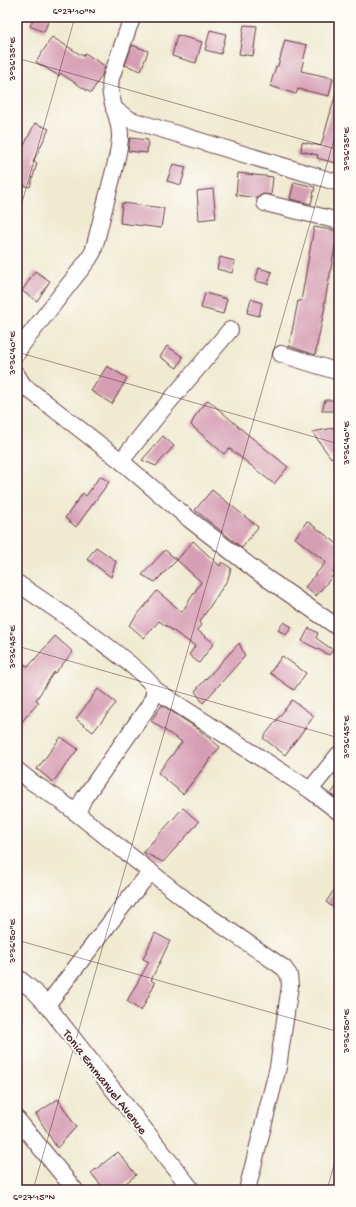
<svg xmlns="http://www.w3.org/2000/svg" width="356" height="1207" viewBox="0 0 356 1207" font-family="'Gochi Hand',sans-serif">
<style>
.building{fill:#d69eb3}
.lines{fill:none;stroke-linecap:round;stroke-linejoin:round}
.minor-casing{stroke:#633d44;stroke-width:18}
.minor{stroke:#fff;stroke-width:16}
.ticks{fill:none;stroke:#4a1f2b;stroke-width:1;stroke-opacity:0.45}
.labels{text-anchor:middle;stroke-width:4;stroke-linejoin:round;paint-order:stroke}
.street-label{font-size:13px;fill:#4a1f2b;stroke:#fdfcf7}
.neatline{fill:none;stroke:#4a1f2b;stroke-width:1.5}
.ticks-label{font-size:10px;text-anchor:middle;fill:#4a1f2b}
</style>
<rect width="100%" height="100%" fill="#fdfcf7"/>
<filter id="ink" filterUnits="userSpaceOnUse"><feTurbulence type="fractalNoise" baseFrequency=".025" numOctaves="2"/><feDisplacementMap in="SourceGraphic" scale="8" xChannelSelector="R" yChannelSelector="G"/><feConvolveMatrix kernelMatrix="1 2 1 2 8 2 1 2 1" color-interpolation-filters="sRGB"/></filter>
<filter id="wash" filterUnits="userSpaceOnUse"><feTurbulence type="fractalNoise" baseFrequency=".012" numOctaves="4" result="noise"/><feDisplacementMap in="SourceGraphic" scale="16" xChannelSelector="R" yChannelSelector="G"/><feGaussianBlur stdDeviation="0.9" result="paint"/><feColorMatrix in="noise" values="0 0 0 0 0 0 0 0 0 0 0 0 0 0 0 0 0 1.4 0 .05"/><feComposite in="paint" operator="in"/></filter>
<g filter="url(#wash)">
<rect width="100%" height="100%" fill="#f0ead1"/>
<g id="blocks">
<g class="building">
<polygon points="34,17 50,17 44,32 30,26"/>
<polygon points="244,25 257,26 253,56 239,54"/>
<polygon points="210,30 226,34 221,54 205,50"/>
<polygon points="177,35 202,42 196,63 172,56"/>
<polygon points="52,37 83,56 85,53 105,66 102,75 91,93 60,73 59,76 36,62"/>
<polygon points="285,40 307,45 301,71 333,78 329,96 298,89 296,94 270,86 276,66 278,66"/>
<polygon points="132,45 148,51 141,71 125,65"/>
<polygon points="336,93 339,94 339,164 317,158 318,155 301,151 302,142 321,146"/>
<polygon points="35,123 49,129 33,162 37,163 30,187 17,184 17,160"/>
<polygon points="130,138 148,140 147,153 128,151"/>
<polygon points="173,164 186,167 181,185 167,181"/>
<polygon points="238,173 273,177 271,195 263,194 257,198 236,195"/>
<polygon points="294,182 315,187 311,204 290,199"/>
<polygon points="213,189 216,218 199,220 197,191"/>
<polygon points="122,203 164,208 161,228 120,223"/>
<polygon points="314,227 338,231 324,306 325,306 315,355 289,346 298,301 301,301"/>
<polygon points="220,257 235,261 232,273 217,269"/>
<polygon points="259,268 272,272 268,284 255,281"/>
<polygon points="35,271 50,281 37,301 22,291"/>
<polygon points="205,293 227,299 223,314 201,308"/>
<polygon points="251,299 262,303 259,316 247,313"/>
<polygon points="167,346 183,357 177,368 160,357"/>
<polygon points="107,366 127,378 112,404 91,391"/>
<polygon points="208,400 246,433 288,467 274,484 229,448 224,454 191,425 195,416"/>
<polygon points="325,400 339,400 339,411 322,411"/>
<polygon points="339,427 339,452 331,458 312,432"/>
<polygon points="163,436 174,446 156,466 142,460"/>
<polygon points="100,476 109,482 76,527 65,518 83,493 86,496"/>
<polygon points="212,490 258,527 242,548 195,510"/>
<polygon points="307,521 339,545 339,564 333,572 335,573 316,596 305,587 326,562 295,538"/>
<polygon points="193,541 220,566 222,562 231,568 228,579 199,623 201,625 197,630 214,643 199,663 189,655 195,646 159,621 144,638 129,625 157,591 182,612 201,582 177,560"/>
<polygon points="96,547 116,561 111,577 87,559"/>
<polygon points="165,550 177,560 155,582 142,575"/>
<polygon points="284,622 292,627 286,635 278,630"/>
<polygon points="309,628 318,633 316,638 333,650 329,655 302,641"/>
<polygon points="55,636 73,652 55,673 54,672 36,700 39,702 17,727 17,659 28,667"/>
<polygon points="239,643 245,656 203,703 195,691"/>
<polygon points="282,656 306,673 294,690 270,673"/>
<polygon points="98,689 116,703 93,732 76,719"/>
<polygon points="292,700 314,716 285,755 263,738"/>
<polygon points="162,705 198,729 220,747 183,794 158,773 182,742 151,721"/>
<polygon points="61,737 78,749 53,782 37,769"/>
<polygon points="339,783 339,800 331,794"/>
<polygon points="183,808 199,822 163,862 143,852"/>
<polygon points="339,883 339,912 326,902"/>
<polygon points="155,933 170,941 151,980 155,983 141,1011 127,1001 149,962 143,959"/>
<polygon points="58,1099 76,1127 57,1148 36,1114"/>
<polygon points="118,1152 136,1175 117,1190 105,1190 91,1173"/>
</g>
</g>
</g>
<g filter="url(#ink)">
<use href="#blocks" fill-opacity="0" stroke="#633d44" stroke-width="1"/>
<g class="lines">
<defs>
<g id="minor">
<polyline points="114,109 131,120 339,183"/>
<polyline points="265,203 339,221"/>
<path d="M17,353L21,346L88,260L93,252C99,230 104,208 110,186C114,170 119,154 120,138C121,116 107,101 111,78L129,26L133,17"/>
<polyline points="281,354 339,372"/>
<polyline points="17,375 23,385 121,461 189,519 259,573 339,628"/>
<polyline points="121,461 157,416 230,330"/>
<path d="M17,583C38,597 150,672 154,689C155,695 151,702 148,707L84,798L77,813"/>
<polyline points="154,689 310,790 339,812"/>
<polyline points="17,770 32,782 61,801 191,904 284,968 289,975 290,986 278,1067 247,1190"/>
<polyline points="310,790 339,754"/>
<polyline points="17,977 34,991 47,1005 192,1190"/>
<polyline points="47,1005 132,894 151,872"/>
<polyline points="17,1119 75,1190"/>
</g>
</defs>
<use href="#minor" class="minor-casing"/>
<use href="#minor" class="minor"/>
</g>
</g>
<path class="ticks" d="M17,58L339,150M17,220L75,17M17,352L339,444M17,646L339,738M17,940L339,1032M33,1190L339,122M327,1190L339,1147"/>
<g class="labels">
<g class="street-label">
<text transform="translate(106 1081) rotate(52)" y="5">Tonia Emmanuel Avenue</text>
</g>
</g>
<rect width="356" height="1207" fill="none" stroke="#fdfcf7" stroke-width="44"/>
<rect x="22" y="22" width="312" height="1163" class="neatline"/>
<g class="ticks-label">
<text x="74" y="14">6°27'10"N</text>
<text transform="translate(11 59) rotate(-90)" y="4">3°36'35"E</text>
<text transform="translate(345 149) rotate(-90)" y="4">3°36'35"E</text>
<text transform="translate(11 353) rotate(-90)" y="4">3°36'40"E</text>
<text transform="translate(345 443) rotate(-90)" y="4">3°36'40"E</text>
<text transform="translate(11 647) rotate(-90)" y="4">3°36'45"E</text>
<text transform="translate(345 737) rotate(-90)" y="4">3°36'45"E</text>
<text transform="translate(11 941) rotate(-90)" y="4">3°36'50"E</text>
<text transform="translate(345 1031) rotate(-90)" y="4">3°36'50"E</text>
<text x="34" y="1200">6°27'15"N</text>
</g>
</svg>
